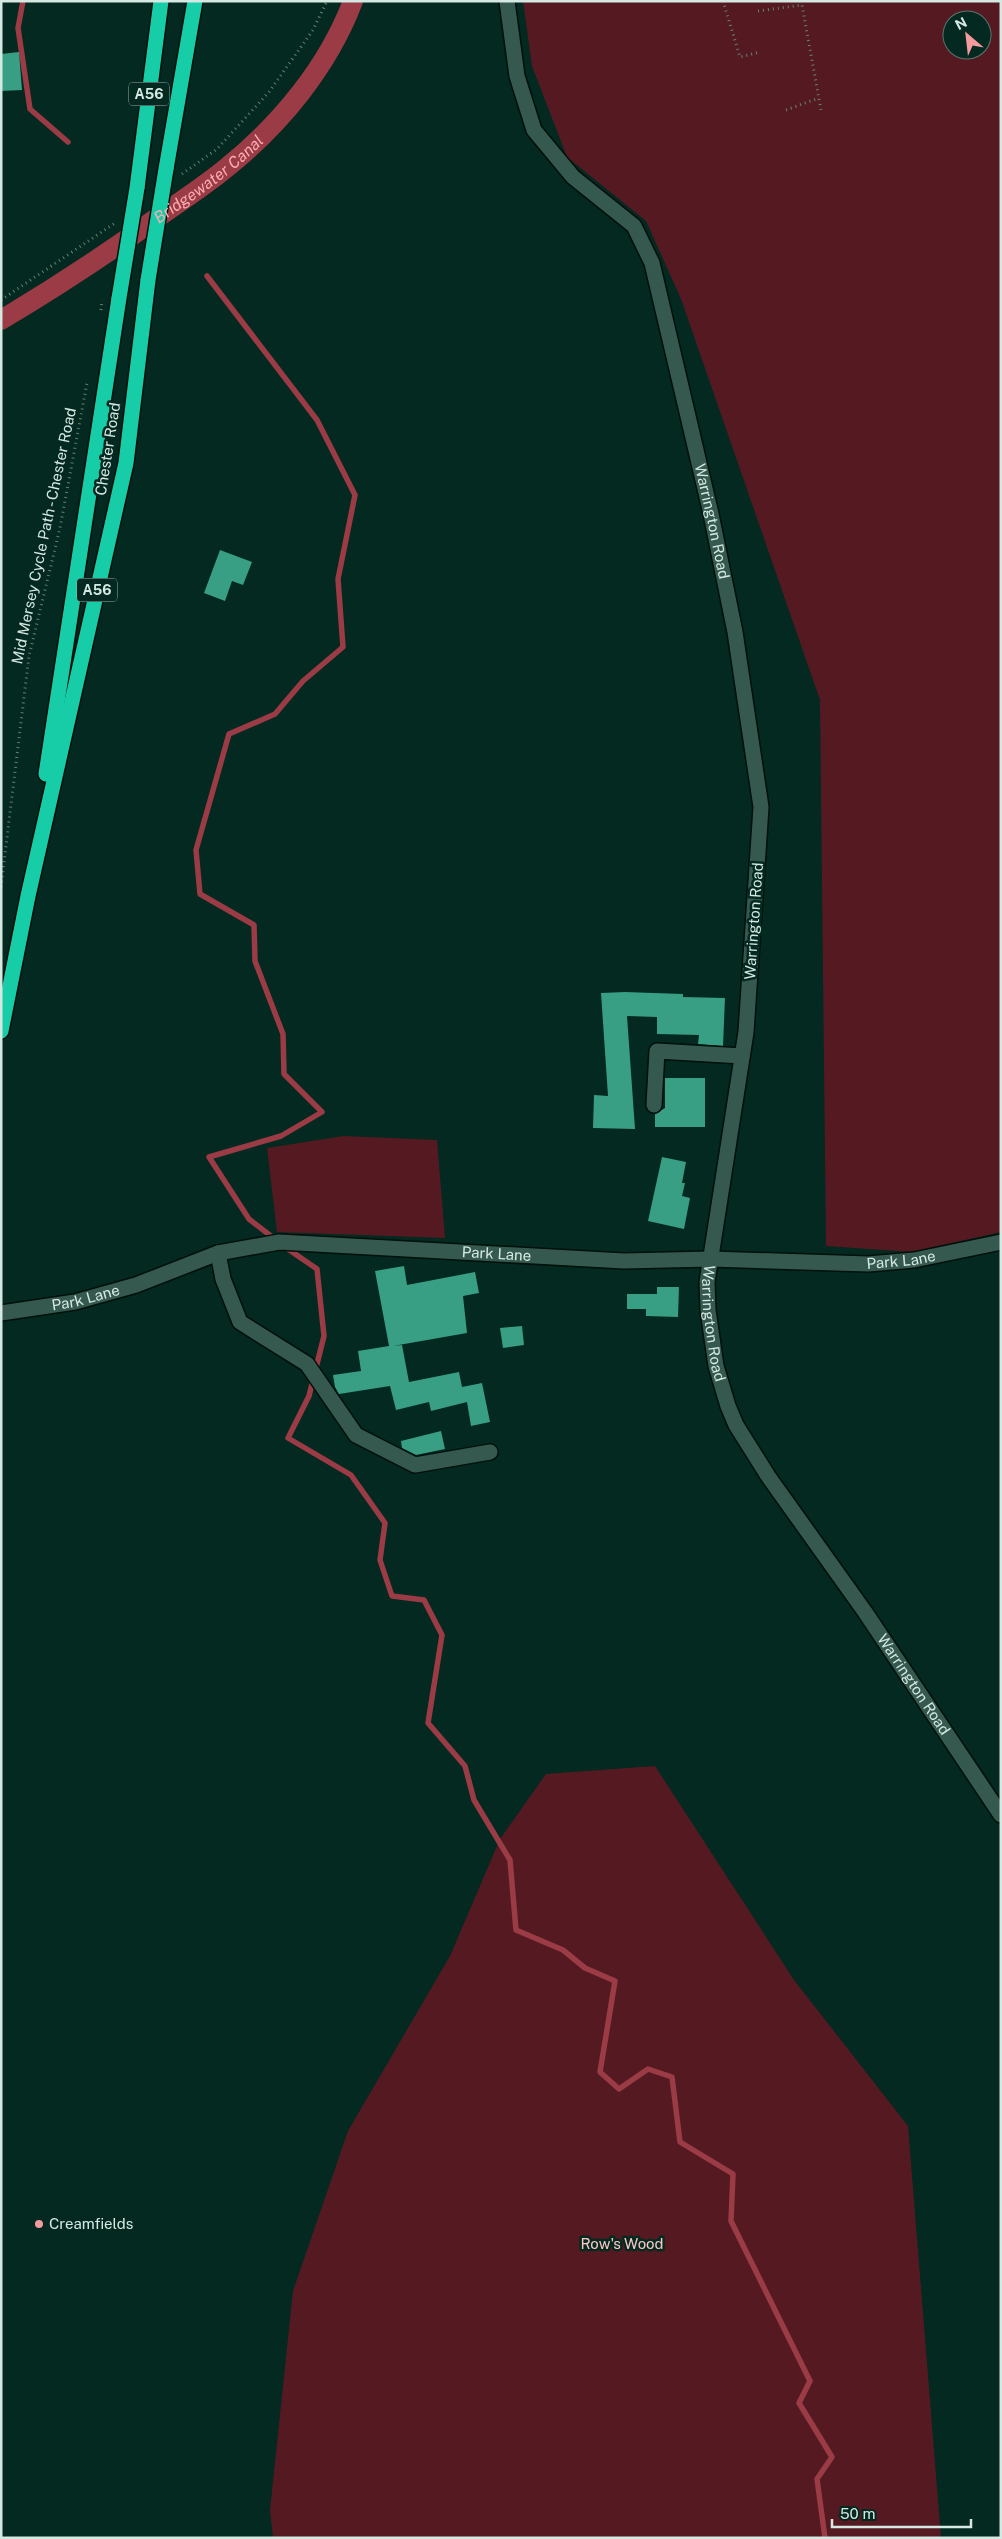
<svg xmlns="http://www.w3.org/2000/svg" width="1002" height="2539" viewBox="0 0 1002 2539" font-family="'Public Sans',sans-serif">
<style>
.green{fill:#551a21;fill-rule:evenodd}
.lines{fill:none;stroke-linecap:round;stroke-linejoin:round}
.stream{stroke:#9a3b45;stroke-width:5.5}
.canal{stroke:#9a3b45;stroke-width:20}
.building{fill:#389e84}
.minor-casing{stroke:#00100a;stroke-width:18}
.highway-casing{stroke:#00100a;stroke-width:18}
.path{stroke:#628078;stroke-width:3;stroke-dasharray:1 4;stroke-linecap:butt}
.minor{stroke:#35594e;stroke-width:15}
.highway{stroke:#16cda8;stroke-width:15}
.highway-bridge-casing{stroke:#00100a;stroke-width:18;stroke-linecap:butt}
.path-bridge{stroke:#628078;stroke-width:3;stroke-dasharray:1 4;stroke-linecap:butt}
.highway-bridge{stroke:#16cda8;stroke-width:15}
.poi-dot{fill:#f59b9e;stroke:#032920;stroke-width:2}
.labels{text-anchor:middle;stroke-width:5;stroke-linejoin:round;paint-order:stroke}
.shield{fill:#032920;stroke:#96afa8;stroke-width:1}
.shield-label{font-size:14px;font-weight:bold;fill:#d5e9e2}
.street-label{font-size:15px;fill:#d5e9e2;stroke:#032920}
.poi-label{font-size:15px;fill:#d5e9e2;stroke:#032920;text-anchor:start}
.park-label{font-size:15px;fill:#fec7c8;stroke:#032920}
.water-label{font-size:16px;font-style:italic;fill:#fdadb0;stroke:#032920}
</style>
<rect width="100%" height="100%" fill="#032920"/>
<g class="green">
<path d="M523,1H1001V1232L912,1252L826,1246L820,700L681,299L646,221L567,157L532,66ZM952,20H982V50H952Z"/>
<polygon points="344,1136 437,1140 445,1238 277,1232 267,1148"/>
<polygon points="655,1766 794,1980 908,2126 941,2538 273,2538 270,2510 293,2291 348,2131 450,1956 500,1839 546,1774"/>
</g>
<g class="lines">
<g class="stream">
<polyline points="23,1 18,28 30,109 68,142"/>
<polyline points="207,276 317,420 355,495 338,579 343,647 303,681 275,714 229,734 196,850 200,894 254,925 255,961 283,1034 284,1074 322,1112 281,1136 209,1157 249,1219 276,1240"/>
<polyline points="285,1247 317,1269 324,1336 309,1396 288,1438 351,1475 385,1523 380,1560 392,1596 424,1600 442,1635 428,1723 465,1766 474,1800 510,1860 516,1930 563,1950 585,1968 615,1981 600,2072 619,2089 648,2069 672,2077 680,2142 733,2174 731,2221 810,2381 799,2403 832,2457 817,2479 825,2538"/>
</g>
<path class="canal" id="s1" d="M1,320C53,289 105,255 154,220C178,203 203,187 225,169C280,125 328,67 353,1"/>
</g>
<g class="building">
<polygon points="19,52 22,90 1,91 1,54"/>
<polygon points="220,550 252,562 243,585 232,581 225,601 204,593"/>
<polygon points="625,992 683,994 683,997 725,998 723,1046 698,1044 699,1035 657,1034 657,1017 627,1016 635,1129 593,1128 594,1095 608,1096 601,993"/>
<polygon points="665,1078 705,1078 705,1127 655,1127 655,1114 665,1108"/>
<polygon points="662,1157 686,1162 682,1183 685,1183 682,1196 690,1198 684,1229 648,1221"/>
<polygon points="404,1266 407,1285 475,1272 479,1293 463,1296 467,1333 393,1346 402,1345 409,1382 459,1372 462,1387 482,1383 490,1422 471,1426 467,1402 431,1411 429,1402 396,1410 390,1386 339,1394 335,1387 333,1375 361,1371 358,1351 389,1346 375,1271"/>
<polygon points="657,1287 679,1287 678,1317 646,1316 646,1309 627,1309 627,1294 657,1294"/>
<polygon points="522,1326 524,1345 503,1348 500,1328"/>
<polygon points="441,1431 445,1449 416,1455 402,1448 401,1441"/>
</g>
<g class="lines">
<defs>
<g id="minor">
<path id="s2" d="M507,1L517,76L534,130L573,177L634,226L652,263L711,514L735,632L761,807L746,1032L707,1282L708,1310L716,1366L728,1406L736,1425L768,1476L865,1612L1001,1815"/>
<polyline points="654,1105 657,1051 742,1056"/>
<polyline points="218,1253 223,1279 240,1322 307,1364 356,1435 415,1465 490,1452"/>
<path id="s3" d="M1,1313L75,1302L136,1285L218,1253L279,1242L624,1261L711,1259L868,1264L914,1260L1001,1242"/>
</g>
<g id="highway">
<polyline points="166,169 195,1"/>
<polyline points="137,188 161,1"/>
<polyline points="46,774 119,298"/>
<polyline points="1,1031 28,896 126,463 148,280"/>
</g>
</defs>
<use href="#minor" class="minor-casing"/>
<use href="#highway" class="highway-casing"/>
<g class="path">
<polyline points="723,1 740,57 760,52"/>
<polyline points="758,11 802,5 821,110"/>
<polyline points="786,110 819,98"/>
<polyline points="182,174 217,149 269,92 313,30 327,1"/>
<polyline points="1,300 115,223"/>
<polyline points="1,887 29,656 60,528 87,383"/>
</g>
<use href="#minor" class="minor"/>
<use href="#highway" class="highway"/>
<defs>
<g id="highway-bridge">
<polyline points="148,280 166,169"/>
<polyline points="119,298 137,188"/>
</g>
</defs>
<use href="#highway-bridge" class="highway-bridge-casing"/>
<polyline class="path-bridge" points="101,310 102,300"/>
<use href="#highway-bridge" class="highway-bridge"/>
</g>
<circle class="poi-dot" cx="39" cy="2224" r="5"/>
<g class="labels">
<g class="shield">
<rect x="129" y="82.5" width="40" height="23" rx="4"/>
<rect x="77" y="578.5" width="40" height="23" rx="4"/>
</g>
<g class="shield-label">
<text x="149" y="99">A56</text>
<text x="97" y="595">A56</text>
</g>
<g class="street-label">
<text transform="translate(108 449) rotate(-81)" y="5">Chester Road</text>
<text dy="5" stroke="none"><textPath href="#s2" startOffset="578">Warrington Road</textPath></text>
<text transform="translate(44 536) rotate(-78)" y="5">Mid Mersey Cycle Path - Chester Road</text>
<text transform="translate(754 921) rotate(-86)" y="5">Warrington Road</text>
<text dy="5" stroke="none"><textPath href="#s3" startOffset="506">Park Lane</textPath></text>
<text dy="5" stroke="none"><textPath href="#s3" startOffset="911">Park Lane</textPath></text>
<text dy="5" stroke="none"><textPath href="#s3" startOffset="86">Park Lane</textPath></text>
<text dy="5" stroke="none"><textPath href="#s2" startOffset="1388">Warrington Road</textPath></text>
<text dy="5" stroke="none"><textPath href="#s2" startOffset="1808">Warrington Road</textPath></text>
</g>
<g class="poi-label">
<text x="49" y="2229">Creamfields</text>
</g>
<g class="park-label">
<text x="622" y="2249">Row's Wood</text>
</g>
<g class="water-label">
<text dy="6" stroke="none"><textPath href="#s1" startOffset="251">Bridgewater Canal</textPath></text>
</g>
</g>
<rect width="1002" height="2539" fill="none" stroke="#d5e9e2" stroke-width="5"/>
<g transform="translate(967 35) rotate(332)"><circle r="24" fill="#032920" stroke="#57766e"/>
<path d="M0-4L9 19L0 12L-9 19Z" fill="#f59b9e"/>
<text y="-8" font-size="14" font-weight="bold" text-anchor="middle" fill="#d5e9e2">N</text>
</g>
<path d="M832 2519v8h139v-8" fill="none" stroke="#d5e9e2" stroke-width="2.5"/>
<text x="840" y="2519" font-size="15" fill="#d5e9e2" stroke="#032920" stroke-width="4" paint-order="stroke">50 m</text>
</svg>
